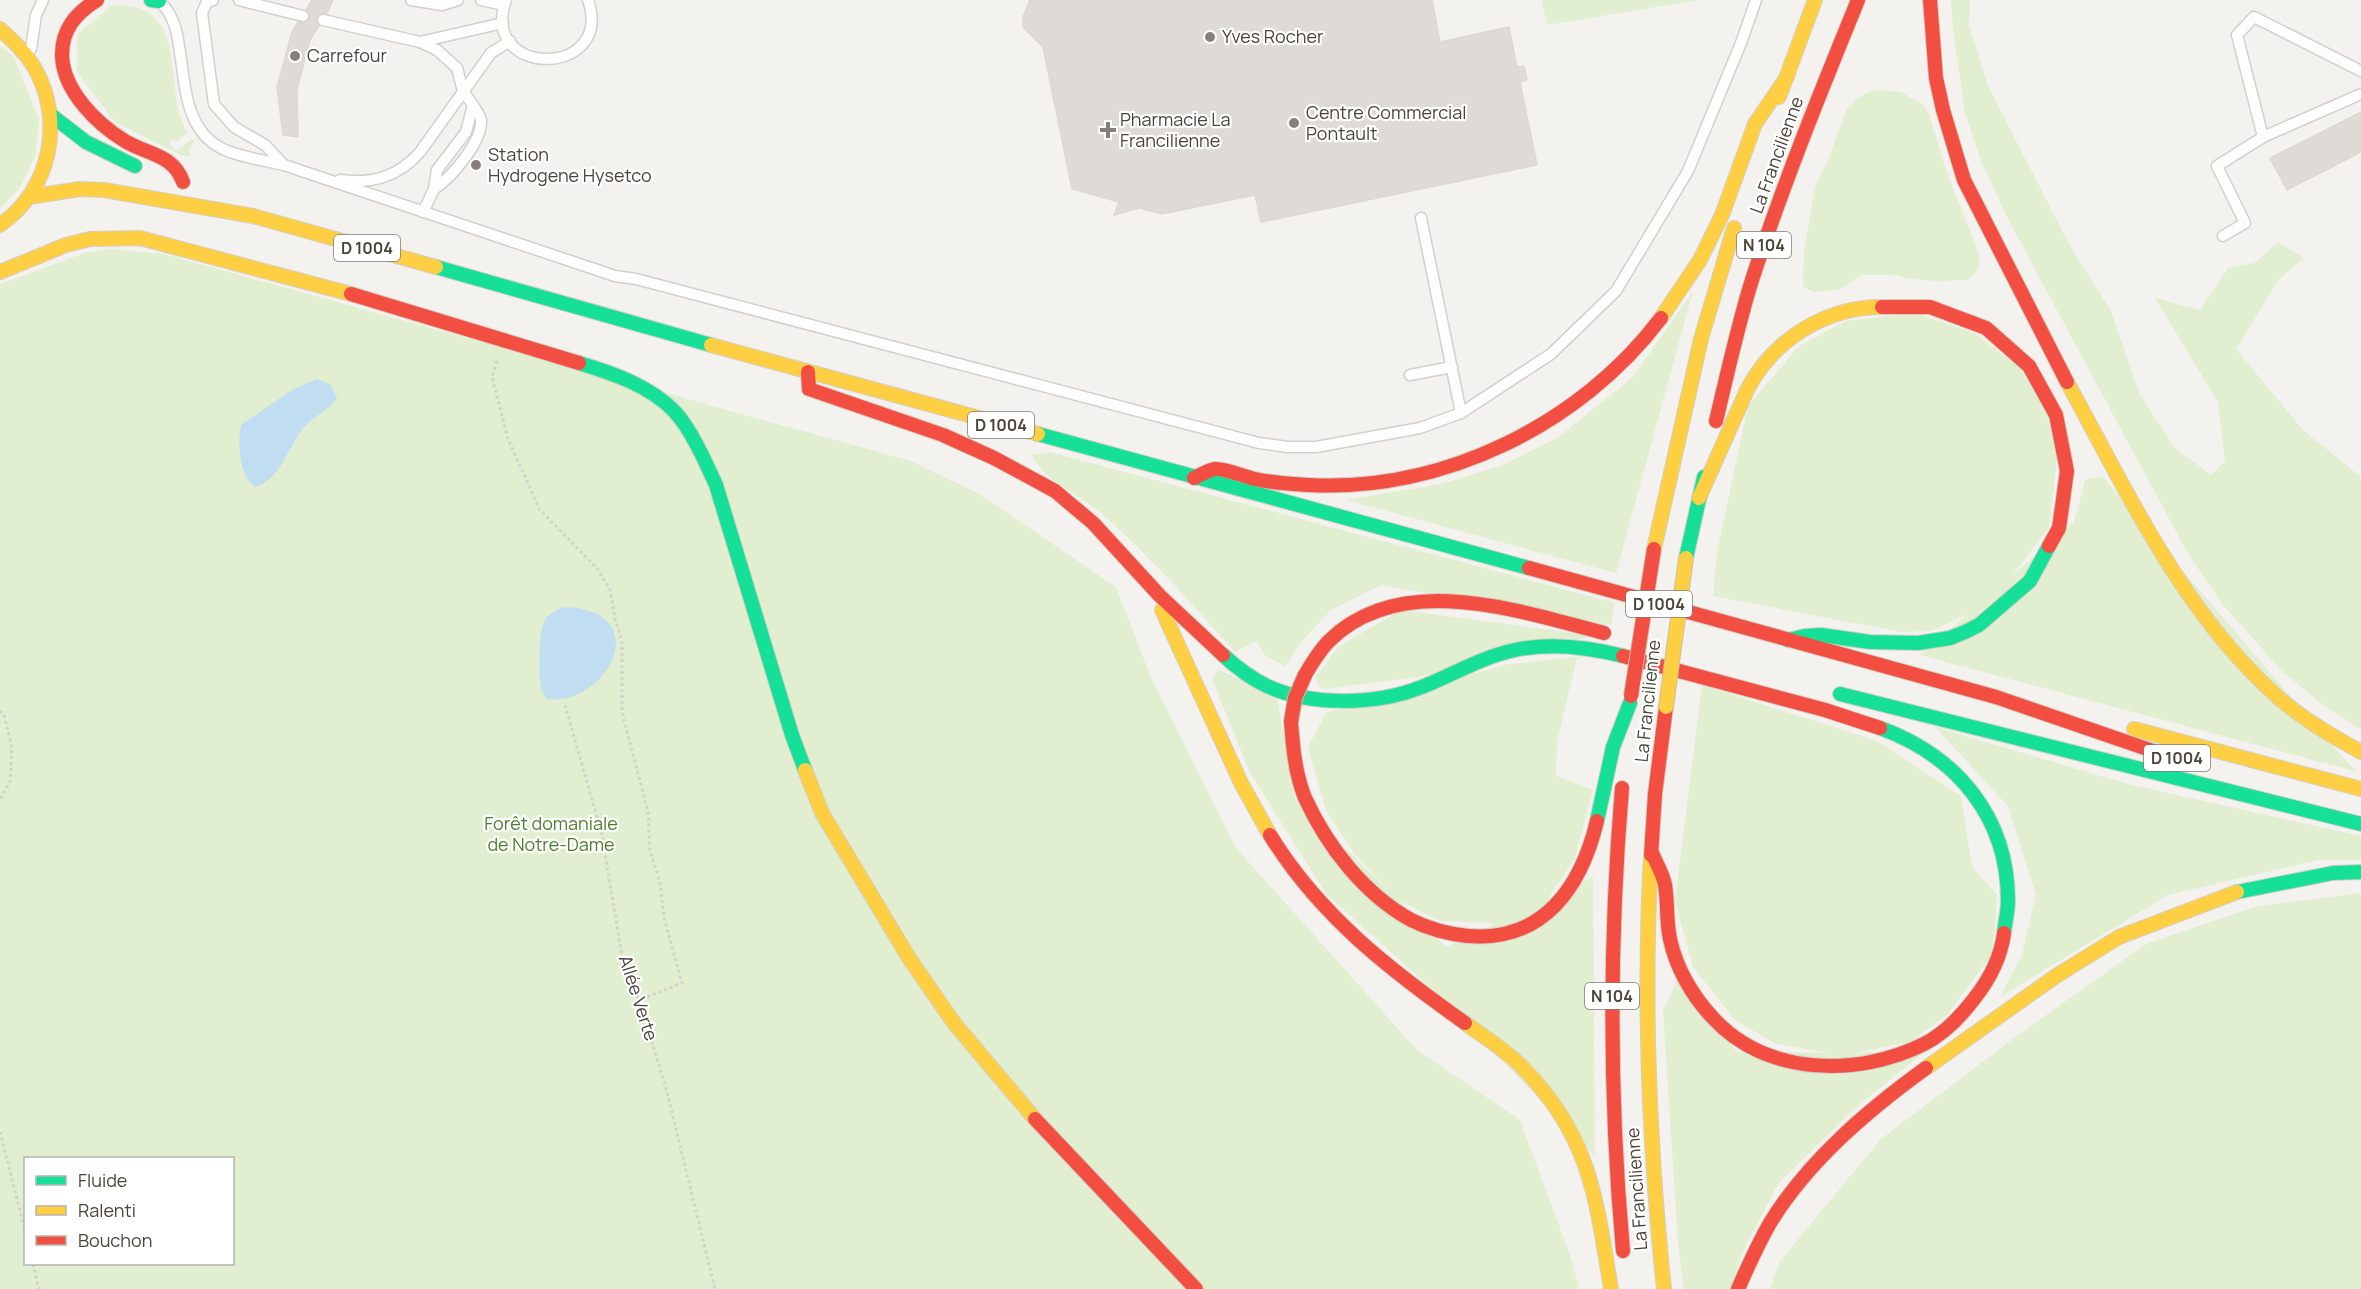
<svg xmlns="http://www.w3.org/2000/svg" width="2361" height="1289" viewBox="0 0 2361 1289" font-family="Manrope,sans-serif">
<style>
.green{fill:#e1eecf;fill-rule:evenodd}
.water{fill:#c0ddf1}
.building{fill:#dedbd6;stroke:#dcd9d4;stroke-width:1.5}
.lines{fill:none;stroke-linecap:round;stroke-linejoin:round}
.lane-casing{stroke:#d2d0cb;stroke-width:13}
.fast-casing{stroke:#d3cfc5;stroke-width:16}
.slow-casing{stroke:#d3cfc5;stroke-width:16}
.jam-casing{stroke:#d3cfc5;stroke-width:16}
.path{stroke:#d3d2cc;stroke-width:3;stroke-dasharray:3 3;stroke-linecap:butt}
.lane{stroke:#fdfdfc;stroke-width:10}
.fast{stroke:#16e098;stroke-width:14}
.slow{stroke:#ffcf43;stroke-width:14}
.jam{stroke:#f24e42;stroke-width:14}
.slow-bridge-casing{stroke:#ccbfa9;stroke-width:16;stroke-linecap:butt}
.jam-bridge-casing{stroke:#ccbfa9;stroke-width:16;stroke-linecap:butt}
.slow-bridge{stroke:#ffcf43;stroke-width:14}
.jam-bridge{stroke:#f24e42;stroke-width:14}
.poi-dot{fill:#868178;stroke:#fff;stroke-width:2}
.labels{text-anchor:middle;stroke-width:4.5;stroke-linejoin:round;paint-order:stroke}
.shield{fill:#fff;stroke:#817c74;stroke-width:1.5}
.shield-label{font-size:16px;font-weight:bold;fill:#4b4439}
.poi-label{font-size:18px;fill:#4b4439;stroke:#fff;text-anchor:start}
.street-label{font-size:18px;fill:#4b4439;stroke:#fff}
.park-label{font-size:18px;fill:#4a7f2a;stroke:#fff}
</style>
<rect width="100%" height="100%" fill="#f4f2ee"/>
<g class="green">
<polygon points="1542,0 1697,0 1547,25"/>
<polygon points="1951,0 1970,0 1969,25 1988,86 2070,246 2111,311 2139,393 2174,447 2211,475 2225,461 2218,402 2155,298 2200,310 2228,268 2255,263 2278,242 2304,258 2279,279 2236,349 2303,430 2361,477 2361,730 2318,701 2281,670 2223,605 2187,552 2008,219 1981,161 1965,112 1953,29"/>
<path d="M119,5C192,7 161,91 188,133L177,141L172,139L169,144L177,150L192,139L194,141L190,149V157L181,155L115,122L77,72V35L111,6Z"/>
<polygon points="0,45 13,56 39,119 36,154 21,186 0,209"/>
<polygon points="1874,90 1901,92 1923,105 1929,114 1945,167 1974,241 1980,262 1977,272 1968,280 1936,281 1911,279 1894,275 1862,275 1840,289 1827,291 1813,292 1803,286 1804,250 1815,187 1826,165 1847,109 1858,98"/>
<path d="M111,249L164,254L911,461L979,494L1116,587L1150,675L1236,848L1417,1050L1520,1120L1571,1258L1579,1289H0V284L85,253ZM26,1158H232V1264H26Z"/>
<polygon points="1693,291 1616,573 1346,500 1445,483 1503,465 1557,438 1633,377"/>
<polygon points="1915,313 1974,333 2018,366 2045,406 2057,461 2049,527 1991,603 1931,631 1902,632 1713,596 1717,552 1748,406 1799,346 1846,321"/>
<path d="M1050,452L1615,603L1611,625L1381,585L1331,610L1302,641L1285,666L1266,656L1256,641L1235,652C1192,604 1150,556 1101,513C1078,493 1045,482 1032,455Z"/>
<polygon points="2102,476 2345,760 2358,772 1920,655 2074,522 2085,480"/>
<polygon points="1401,610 1594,636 1418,677 1322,689 1315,678 1338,647"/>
<polygon points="1577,657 1557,742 1556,776 1593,790 1575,858 1545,903 1495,923 1441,921 1397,900 1354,853 1326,811 1308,747 1326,713 1509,664"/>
<polygon points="1218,669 1277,697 1295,799 1446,947 1593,877 1595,1156 1432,989 1327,895 1250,773 1212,679"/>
<polygon points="1702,685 1877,741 1961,796 1972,867 1997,895 1993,953 1948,1014 1910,1042 1843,1055 1776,1044 1735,1020 1693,967 1675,901"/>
<polygon points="1935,727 2128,784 2361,836 2361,860 2318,860 2168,895 2000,997 2022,955 2036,895 2008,806"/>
<polygon points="2361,893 2361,1289 1770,1289 1780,1261 1881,1139 2014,1038 2146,944 2258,906"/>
<polygon points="1677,980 1737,1052 1923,1053 1853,1110 1778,1184 1743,1251 1731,1289 1684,1289 1678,1243 1663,1011"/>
</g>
<g class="water">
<path d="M317,379L331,385L337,398C329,411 315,415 305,426C287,446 283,478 255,487C238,474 238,444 241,425L292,390Z"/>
<path d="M564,607C658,610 607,707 547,699C546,696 543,694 542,691C538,683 539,633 543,624C546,615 555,610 564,607Z"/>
</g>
<g class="building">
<polygon points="312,0 333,0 327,13 320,13 316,18 319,26 310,40 297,89 298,137 283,135 277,87 292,32 298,22 304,23 309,21 310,15 306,10"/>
<polygon points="1030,0 1432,0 1440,42 1509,27 1517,67 1524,66 1527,80 1520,82 1537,165 1261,222 1255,195 1162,214 1139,208 1114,215 1119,202 1072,189 1043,47 1023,27 1023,17"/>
<polygon points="2361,112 2361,152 2287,190 2270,158"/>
</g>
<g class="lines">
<defs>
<g id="lane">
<polyline points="213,0 207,2 202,13 214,104 234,127 265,145 284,165"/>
<polyline points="239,0 303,16"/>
<polyline points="411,0 442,5 458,0"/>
<polyline points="481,0 504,5"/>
<path d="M506,0C478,78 615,79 588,0"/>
<path d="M162,4C173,15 177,30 179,46C186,86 184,136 230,152C247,158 266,161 284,165L615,276L636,279L1259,443L1288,447H1316L1420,428L1461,413L1551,354L1616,291L1688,171L1741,43L1756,0"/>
<polyline points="323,20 420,42 437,50 457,68 463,91 473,105 466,132 437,170 434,189 423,212"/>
<polyline points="420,42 503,23"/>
<polyline points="31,49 36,15 43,0"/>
<polyline points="2263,137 2237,35 2254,17 2361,71"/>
<path d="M340,180C373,184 398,177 420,152L491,53L510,41"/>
<path d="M434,189C451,178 482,142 481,121C481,116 476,110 473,105"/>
<polyline points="1421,218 1461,413"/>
<polyline points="2223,236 2245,223 2217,166 2263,137 2361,94"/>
<polyline points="1410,375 1452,367"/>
</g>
<g id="fast">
<polyline points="151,0 159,1"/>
<polyline points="51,115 86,142 135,166"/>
<polyline points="436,267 711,345"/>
<path d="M579,363C612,373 651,386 675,412C691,429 706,463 716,485L792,735L805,770"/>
<polyline points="1038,434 1529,568"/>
<polyline points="1686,558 1704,477"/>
<polyline points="1788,640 1805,636 1821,635 1870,642 1918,643 1950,638 1965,632 1979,625 2030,581 2049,546"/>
<path d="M1223,655C1236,667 1250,678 1267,686C1310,706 1375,705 1419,688C1451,676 1481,657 1515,650C1552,642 1588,647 1623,656"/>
<polyline points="1840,694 2361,824"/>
<path d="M1880,728C1957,756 2008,817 2008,901C2008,911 2005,923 2004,933"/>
<polyline points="1597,821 1613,747 1630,703"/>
<polyline points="2237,892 2333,873 2361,872"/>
</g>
<g id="slow">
<path d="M0,29C13,41 25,52 34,67C65,120 51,190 0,225"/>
<polyline points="1779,97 1815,0"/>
<polyline points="29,197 80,189 104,190 253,216 436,267"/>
<polyline points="0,272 66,245 90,239 140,238 351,294"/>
<polyline points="1661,318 1700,260 1722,215 1755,124 1787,77"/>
<polyline points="711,345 1038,434"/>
<path d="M2067,382C2128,493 2183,614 2280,699C2304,720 2334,737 2361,752"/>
<path d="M1699,498L1747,390C1773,340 1825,307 1882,307"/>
<polyline points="1654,549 1701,339 1734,228"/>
<polyline points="1162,610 1241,783 1270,835"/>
<polyline points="2134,729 2361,789"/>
<polyline points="805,770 822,813 909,958 954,1023 1035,1119"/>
<path d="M1651,855C1643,1000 1649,1145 1664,1289"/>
<path d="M1465,1023C1484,1037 1507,1051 1523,1068C1591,1137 1596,1199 1611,1289"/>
<polyline points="1926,1068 2056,976 2119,937 2237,892"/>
</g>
<g id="jam">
<path d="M97,0C76,13 62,29 62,55C63,91 97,124 125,141C148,155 173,154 183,182"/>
<polyline points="1930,0 1936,78 1943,110 1964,180 2067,382"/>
<polyline points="351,294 579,363"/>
<polyline points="1882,307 1930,307 1986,328 2029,366 2056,415 2067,471 2059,528 2049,546"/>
<polyline points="808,372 809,389 943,435 994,458 1055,491 1093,523 1160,596 1223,655"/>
<path d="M1716,421C1727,375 1737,329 1751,283C1782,187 1820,93 1858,0"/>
<path d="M1194,478C1200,475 1209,470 1215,469C1224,468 1245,477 1255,479C1272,483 1291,484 1309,485C1443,492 1580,425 1661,318"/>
<polyline points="1529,568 1996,697"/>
<polyline points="1623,656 1825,710 1880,728"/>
<path d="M1305,675C1312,663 1319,651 1329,641C1401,570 1519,611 1604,633"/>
<polyline points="1996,697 2159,753"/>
<path d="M1291,722C1293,748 1295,773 1305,798C1327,846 1364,894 1411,920C1429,929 1448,934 1468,936C1544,942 1581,887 1597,821"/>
<path d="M1622,788C1609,943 1609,1096 1623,1251"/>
<path d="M1270,835C1319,915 1390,970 1465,1023"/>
<polyline points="1651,855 1655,794 1666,707"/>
<path d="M1653,855C1657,865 1663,874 1665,885C1668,902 1666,921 1670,939C1676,968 1693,997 1713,1018C1766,1076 1858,1077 1924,1044C1944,1034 1961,1016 1974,999C1989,980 2001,957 2004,933"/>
<polyline points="1035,1119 1196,1289"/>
<path d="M1738,1289C1748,1266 1758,1244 1770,1223C1808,1161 1868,1110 1926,1068"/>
</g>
</defs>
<use href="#lane" class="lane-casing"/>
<use href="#fast" class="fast-casing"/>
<use href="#slow" class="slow-casing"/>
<use href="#jam" class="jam-casing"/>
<g class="path">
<polyline points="497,361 492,377 508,439 540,510 597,568 610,590 615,618 622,642 622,712 648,812 650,851 660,882 664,918 682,983 639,1000"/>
<polyline points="565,705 601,831 622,955 639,1000 666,1088 715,1289"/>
<polyline points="0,711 4,714 12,748 10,782 0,800"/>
<polyline points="0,1132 26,1234"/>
<polyline points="33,1264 39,1289"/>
</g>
<use href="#lane" class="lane"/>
<use href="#fast" class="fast"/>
<use href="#slow" class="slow"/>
<use href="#jam" class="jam"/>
<defs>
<polyline id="slow-bridge" points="1666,707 1686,558"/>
<g id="jam-bridge">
<polyline points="1631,696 1654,549"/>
<polyline points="1291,722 1295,698 1305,675"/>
</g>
</defs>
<use href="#slow-bridge" class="slow-bridge-casing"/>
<use href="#jam-bridge" class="jam-bridge-casing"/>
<use href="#slow-bridge" class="slow-bridge"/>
<use href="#jam-bridge" class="jam-bridge"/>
</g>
<g class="poi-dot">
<circle cx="1210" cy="37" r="6"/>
<circle cx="295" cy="56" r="6"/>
<circle cx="1294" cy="123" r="6"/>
<path d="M1105 121h6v6h6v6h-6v6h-6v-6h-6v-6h6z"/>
<circle cx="476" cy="165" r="6"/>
</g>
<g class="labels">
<g class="shield">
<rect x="1737" y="232" width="54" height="26" rx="4.5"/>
<rect x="334" y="235" width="66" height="26" rx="4.5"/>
<rect x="968" y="412" width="66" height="26" rx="4.5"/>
<rect x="1626" y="591" width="66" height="26" rx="4.5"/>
<rect x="2144" y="745" width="66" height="26" rx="4.5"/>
<rect x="1585" y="983" width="54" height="26" rx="4.5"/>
</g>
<g class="shield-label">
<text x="1764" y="251">N 104</text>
<text x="367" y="254">D 1004</text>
<text x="1001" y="431">D 1004</text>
<text x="1659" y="610">D 1004</text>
<text x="2177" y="764">D 1004</text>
<text x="1612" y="1002">N 104</text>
</g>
<g class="poi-label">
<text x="1222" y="43">Yves Rocher</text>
<text x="307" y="62">Carrefour</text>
<text x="1306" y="119">Centre Commercial<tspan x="1306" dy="21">Pontault</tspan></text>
<text x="1120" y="126">Pharmacie La<tspan x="1120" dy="21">Francilienne</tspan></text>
<text x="488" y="161">Station<tspan x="488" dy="21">Hydrogene Hysetco</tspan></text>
</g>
<g class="street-label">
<text transform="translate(1777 155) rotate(-70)" y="6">La Francilienne</text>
<text transform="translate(1648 701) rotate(-84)" y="6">La Francilienne</text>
<text transform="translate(638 998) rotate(72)" y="6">Allée Verte</text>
<text transform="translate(1637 1189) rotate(-94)" y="6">La Francilienne</text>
</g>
<g class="park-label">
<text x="551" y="830">Forêt domaniale<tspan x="551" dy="21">de Notre-Dame</tspan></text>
</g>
</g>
<rect x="24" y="1157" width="210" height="108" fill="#ffffff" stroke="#b7b4b0" stroke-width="1.5"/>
<rect x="36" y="1176" width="30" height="9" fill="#16e098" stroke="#b7b4b0" stroke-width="1.5"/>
<text x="78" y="1187" font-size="18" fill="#4b4439">Fluide</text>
<rect x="36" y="1206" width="30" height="9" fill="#ffcf43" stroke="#b7b4b0" stroke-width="1.5"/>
<text x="78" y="1217" font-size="18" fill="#4b4439">Ralenti</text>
<rect x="36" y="1236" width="30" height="9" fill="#f24e42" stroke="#b7b4b0" stroke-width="1.5"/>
<text x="78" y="1247" font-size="18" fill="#4b4439">Bouchon</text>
</svg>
